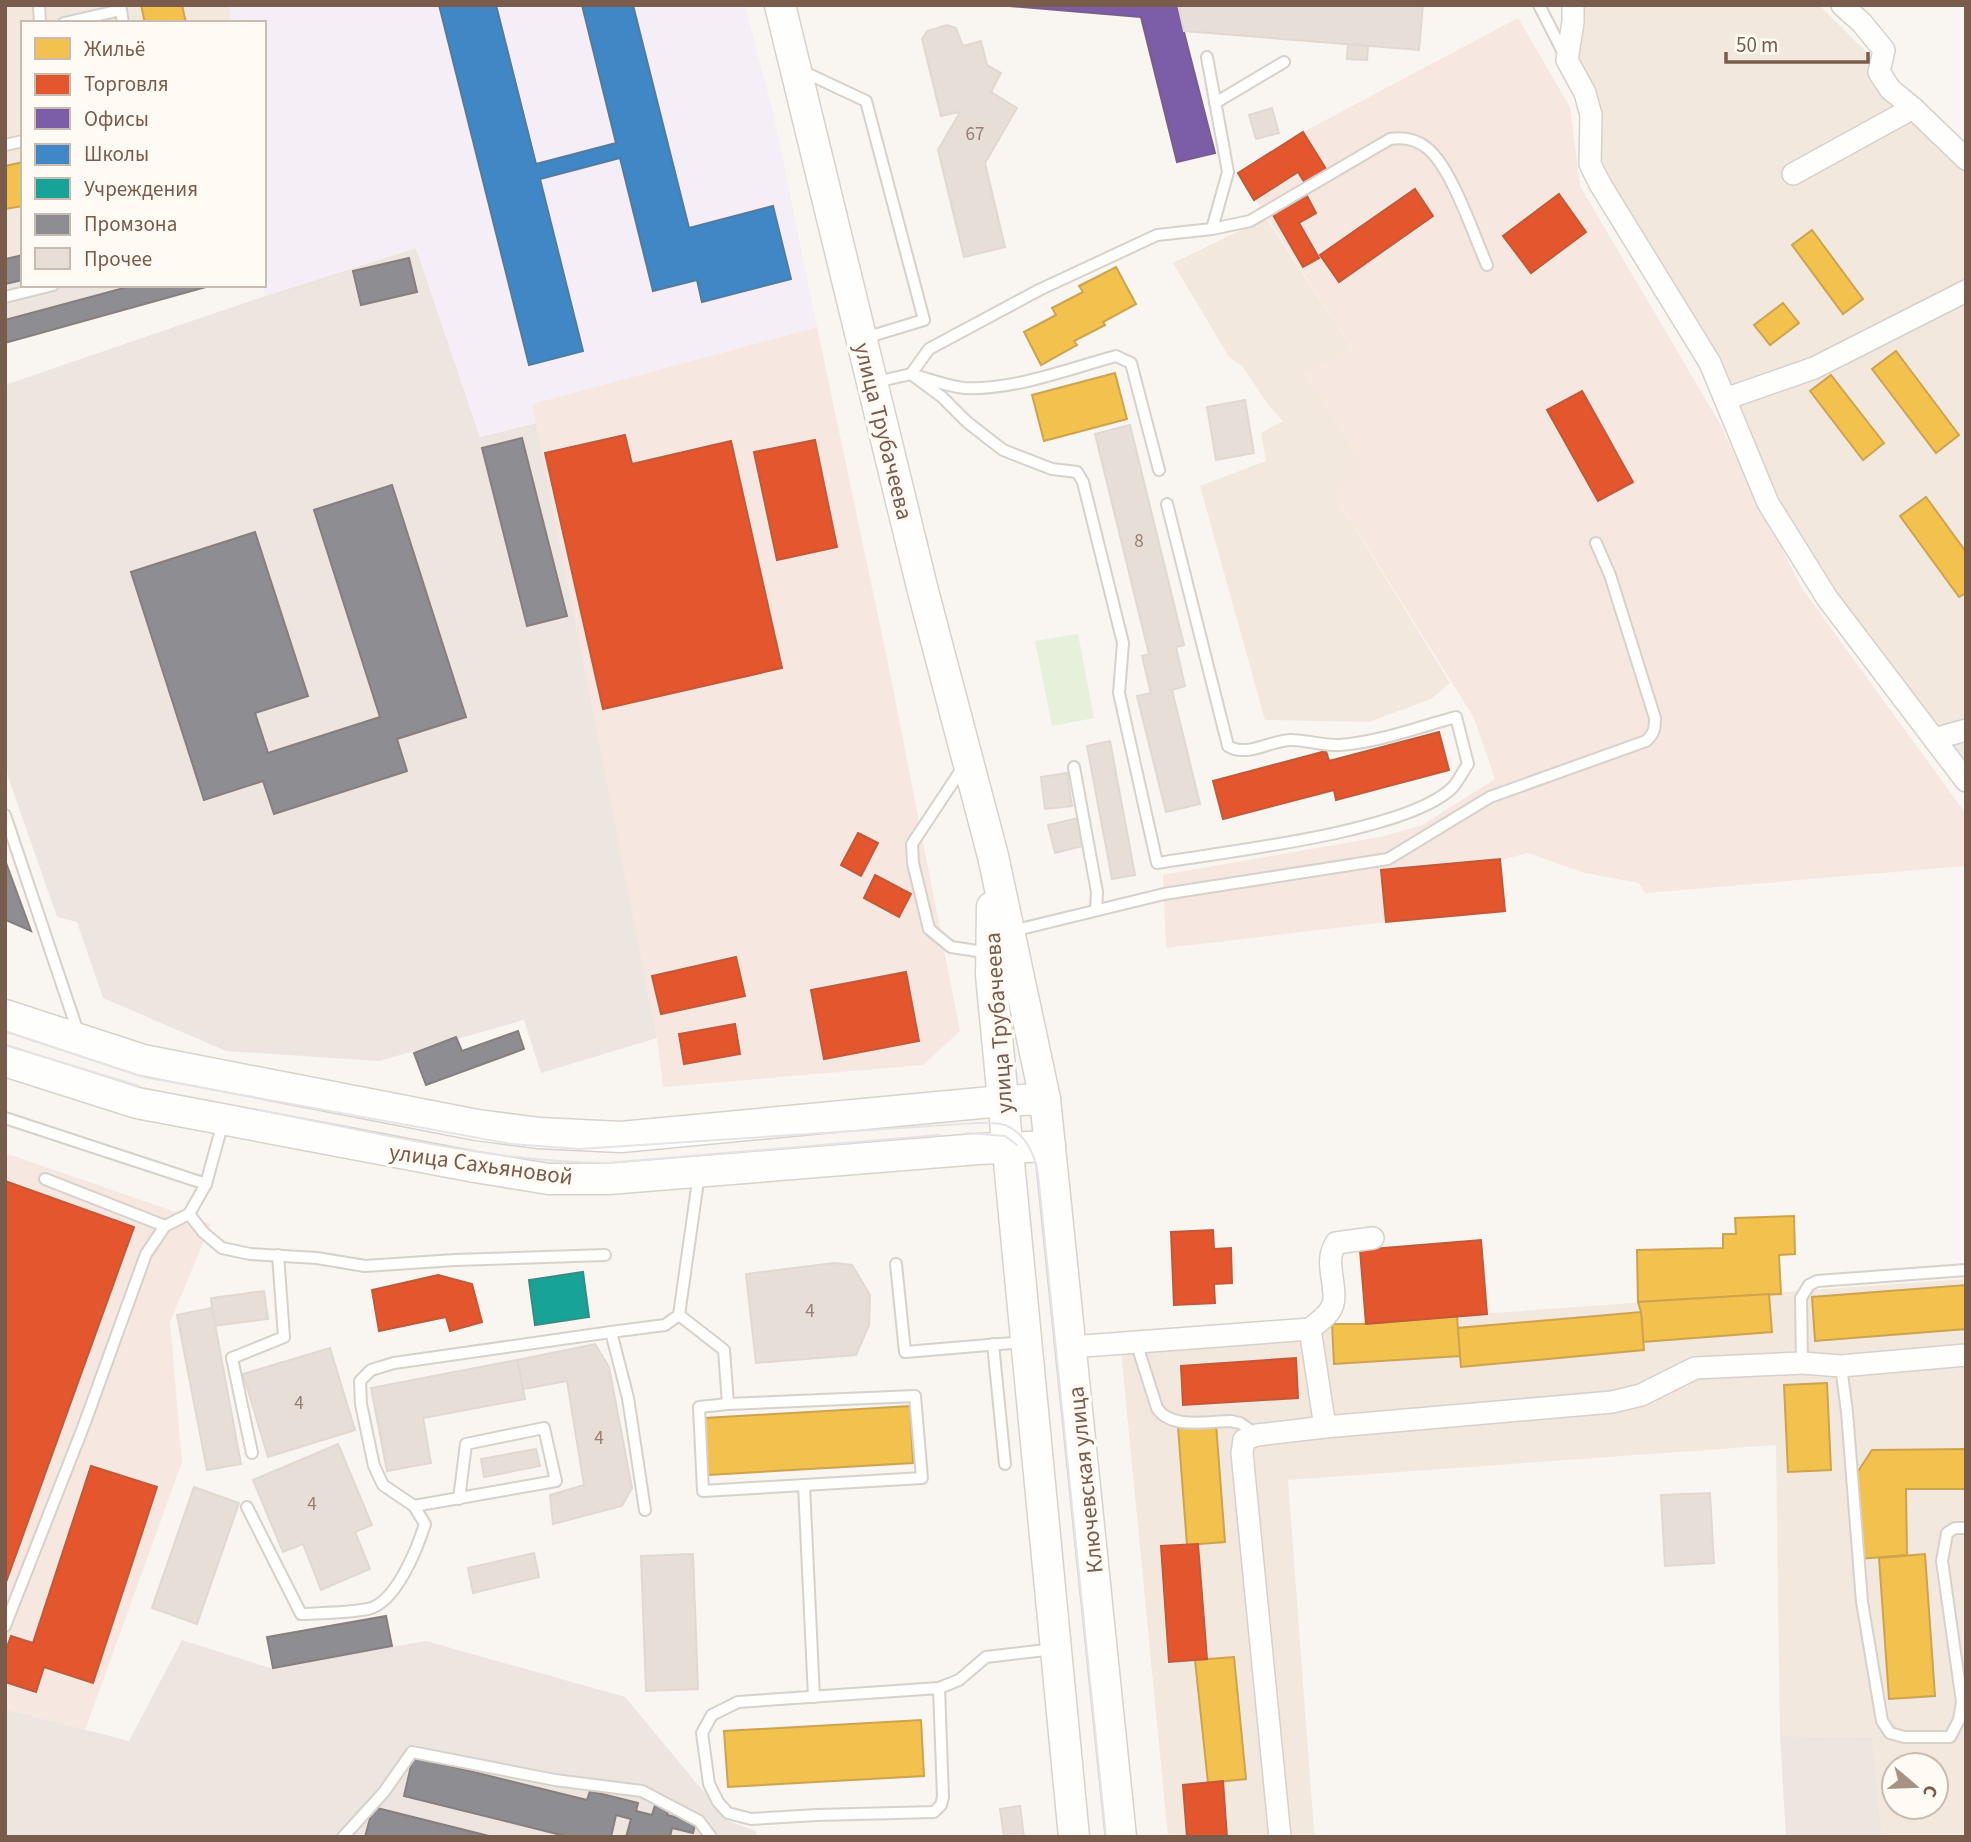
<svg xmlns="http://www.w3.org/2000/svg" width="1971" height="1842" viewBox="0 0 1971 1842" font-family="'Source Sans 3',sans-serif">
<style>
.residential{fill:#f2e8de;fill-rule:evenodd}
.commercial{fill:#f6e8e1}
.industrial{fill:#ede5e0}
.education{fill:#f6eef6}
.green{fill:#e7f0db}
.homes{fill:#f2c14e;stroke:#cea34e;stroke-width:2}
.shops{fill:#e4572e;stroke:#c45837;stroke-width:2}
.offices{fill:#7b5ea7;stroke:#7b5d8c;stroke-width:2}
.schools{fill:#3f88c5;stroke:#517ba1;stroke-width:2}
.public{fill:#17a398;stroke:#358e82;stroke-width:2}
.industry{fill:#8d8d92;stroke:#877e7d;stroke-width:2}
.building{fill:#e6ded7;stroke:#e2d8d2;stroke-width:2}
.lines{fill:none;stroke-linecap:round;stroke-linejoin:round}
.service-casing{stroke:#d7d1cb;stroke-width:14}
.minor-casing{stroke:#d7d1cb;stroke-width:24}
.secondary-casing{stroke:#d9d2cb;stroke-width:33}
.service{stroke:#fefefd;stroke-width:10}
.minor{stroke:#fefefd;stroke-width:21}
.secondary{stroke:#fefefd;stroke-width:30}
.tram{stroke:#e6e3e7;stroke-width:2}
.labels{text-anchor:middle;stroke-width:7;stroke-linejoin:round;paint-order:stroke}
.number-label{font-size:19px;fill:#977e72}
.street-label{font-size:23px;fill:#7a5c4d;stroke:#fffaf3}
</style>
<rect width="100%" height="100%" fill="#f9f5f0"/>
<g class="residential">
<polygon points="5,5 229,5 231,23 23,23 23,255 5,259"/>
<polygon points="1568,5 1819,5 1966,151 1966,762 1800,553 1620,215 1568,54"/>
<polygon points="1266,218 1352,348 1306,375 1344,434 1364,471 1334,494 1450,683 1431,699 1369,722 1265,720 1200,486 1266,461 1261,433 1283,421 1269,406 1243,367 1229,357 1173,263"/>
<path d="M1966,1279V1837H1882L1872,1737L1780,1736L1776,1445L1288,1480L1314,1832L1317,1837H1168L1120,1340ZM1894,1765H1936V1807H1894Z"/>
</g>
<g class="commercial">
<polygon points="1518,18 1570,107 1580,186 1719,422 1801,587 1966,814 1966,866 1645,893 1639,883 1585,873 1528,853 1501,860 1505,911 1386,922 1166,948 1163,875 1385,836 1422,825 1495,779 1474,718 1334,494 1363,471 1344,434 1306,375 1352,348 1238,173 1303,132"/>
<polygon points="817,327 889,668 960,1031 923,1065 663,1087 657,1038 531,404"/>
<polygon points="5,1153 211,1224 170,1322 182,1462 85,1730 5,1709"/>
</g>
<g class="industrial">
<polygon points="416,248 480,437 536,423 657,1038 541,1073 524,1020 379,1061 226,1051 103,998 77,922 57,917 5,768 5,385 265,296"/>
<polygon points="23,255 23,285 213,285 5,343 5,259"/>
<polygon points="182,1640 270,1668 426,1641 625,1697 728,1821 756,1831 757,1837 5,1837 5,1709 129,1741"/>
<polygon points="1780,1736 1872,1737 1882,1837 1786,1837"/>
</g>
<polygon class="education" points="229,5 745,5 774,116 817,327 532,404 536,423 480,437 416,248 265,296 263,285 264,23 231,23"/>
<polygon class="green" points="1078,634 1094,718 1052,726 1035,641"/>
<g class="homes">
<polygon points="141,5 182,5 186,23 145,23"/>
<polygon points="23,162 23,206 5,209 5,166"/>
<polygon points="1812,230 1863,299 1843,314 1792,245"/>
<polygon points="1116,267 1136,304 1103,322 1105,325 1074,341 1077,345 1041,365 1024,332 1056,315 1052,308 1083,292 1079,286"/>
<polygon points="1783,303 1799,323 1770,345 1754,325"/>
<polygon points="1896,351 1959,435 1936,453 1872,369"/>
<polygon points="1115,373 1127,419 1044,441 1032,395"/>
<polygon points="1831,375 1884,443 1863,460 1810,391"/>
<polygon points="1926,497 1966,552 1966,593 1959,597 1900,516"/>
<polygon points="1794,1216 1795,1254 1779,1255 1781,1294 1638,1302 1637,1250 1723,1248 1723,1234 1736,1234 1735,1218"/>
<polygon points="1966,1285 1966,1329 1815,1341 1812,1297"/>
<polygon points="1769,1294 1772,1332 1643,1342 1641,1312 1638,1302"/>
<polygon points="1641,1312 1644,1350 1461,1367 1457,1328"/>
<polygon points="1457,1316 1460,1356 1334,1364 1332,1324 1366,1324"/>
<polygon points="1827,1383 1831,1470 1788,1472 1784,1385"/>
<polygon points="910,1406 913,1463 708,1475 705,1418"/>
<polygon points="1216,1424 1225,1542 1187,1545 1178,1427"/>
<polygon points="1966,1449 1966,1489 1906,1489 1907,1555 1859,1559 1853,1479 1872,1450"/>
<polygon points="1925,1554 1935,1696 1889,1699 1879,1558"/>
<polygon points="1234,1657 1246,1779 1208,1783 1195,1660"/>
<polygon points="921,1720 924,1776 728,1787 724,1731"/>
</g>
<g class="shops">
<polygon points="1303,132 1326,169 1305,183 1298,172 1254,200 1238,173"/>
<polygon points="1415,189 1433,216 1339,282 1320,255"/>
<polygon points="1559,194 1586,232 1531,273 1503,236"/>
<polygon points="1307,196 1316,213 1299,223 1319,258 1303,267 1273,215"/>
<polygon points="1582,391 1633,482 1598,501 1547,410"/>
<polygon points="625,435 632,464 731,441 782,668 603,709 545,453"/>
<polygon points="815,440 837,547 777,560 754,452"/>
<polygon points="1439,732 1449,770 1336,800 1334,790 1223,819 1213,781 1326,751 1329,761"/>
<polygon points="858,833 878,843 861,876 841,865"/>
<polygon points="1500,859 1505,911 1386,922 1381,870"/>
<polygon points="875,875 911,894 899,917 864,898"/>
<polygon points="736,957 745,996 661,1014 652,976"/>
<polygon points="906,972 919,1041 824,1059 811,990"/>
<polygon points="735,1024 740,1054 684,1064 679,1034"/>
<polygon points="5,1181 134,1227 5,1585"/>
<polygon points="1213,1230 1214,1249 1231,1248 1232,1283 1214,1284 1215,1303 1174,1305 1171,1232"/>
<polygon points="1481,1240 1487,1314 1366,1324 1360,1250"/>
<polygon points="438,1275 472,1284 482,1322 450,1331 446,1317 379,1331 372,1290"/>
<polygon points="1296,1358 1298,1398 1183,1405 1181,1366"/>
<polygon points="91,1466 157,1487 93,1683 44,1667 36,1692 5,1682 5,1653 11,1636 33,1643"/>
<polygon points="1198,1544 1207,1659 1169,1662 1161,1546"/>
<polygon points="1223,1781 1227,1837 1187,1837 1183,1785"/>
</g>
<polygon class="offices" points="997,5 1177,5 1215,153 1177,162 1141,17"/>
<polygon class="schools" points="439,5 496,5 536,164 616,143 582,5 633,5 689,228 773,206 791,279 702,302 697,280 653,291 620,158 540,179 583,351 529,365"/>
<polygon class="public" points="583,1272 589,1317 535,1325 529,1280"/>
<g class="industry">
<polygon points="23,255 23,280 5,284 5,259"/>
<polygon points="409,258 417,292 361,305 353,271"/>
<polygon points="135,285 213,285 5,343 5,320"/>
<polygon points="522,438 567,616 527,626 482,448"/>
<polygon points="392,485 466,717 397,739 407,771 274,814 263,781 204,800 131,572 255,532 308,696 255,713 268,753 380,717 314,510"/>
<polygon points="5,860 31,931 6,920"/>
<polygon points="518,1031 524,1049 426,1085 414,1053 456,1037 462,1051"/>
<polygon points="386,1616 392,1646 273,1668 267,1637"/>
<polygon points="413,1757 587,1800 590,1791 638,1803 636,1811 652,1815 655,1805 669,1809 667,1815 696,1822 693,1833 672,1828 670,1837 626,1837 631,1819 616,1815 611,1837 569,1837 404,1796"/>
<polygon points="373,1807 493,1837 365,1837"/>
</g>
<g class="building">
<polygon points="1178,5 1423,5 1419,50 1184,31"/>
<polygon points="947,25 956,28 963,46 981,41 987,65 1001,73 991,92 1017,108 985,163 1005,247 964,257 938,150 960,112 941,116 922,39 927,31"/>
<polygon points="1348,44 1368,46 1367,60 1347,59"/>
<polygon points="1272,108 1279,133 1256,139 1249,115"/>
<polygon points="1245,400 1254,453 1216,460 1207,407"/>
<polygon points="1130,425 1184,645 1176,647 1185,686 1172,690 1200,804 1166,812 1137,696 1151,693 1142,656 1149,654 1095,434"/>
<polygon points="1110,741 1135,875 1112,879 1087,746"/>
<polygon points="1067,773 1072,806 1045,809 1041,777"/>
<polygon points="1079,818 1086,845 1055,853 1048,825"/>
<polygon points="834,1263 852,1265 870,1295 869,1325 856,1355 756,1363 746,1274"/>
<polygon points="264,1291 268,1319 214,1326 211,1298"/>
<polygon points="212,1308 241,1464 207,1470 177,1315"/>
<polygon points="595,1344 609,1367 632,1488 622,1506 553,1524 550,1495 584,1485 567,1381 523,1389 517,1360"/>
<polygon points="330,1348 355,1430 268,1457 243,1374"/>
<polygon points="517,1360 525,1399 423,1418 431,1463 387,1471 371,1388"/>
<polygon points="338,1444 372,1525 355,1532 370,1569 321,1590 303,1544 283,1552 253,1480"/>
<polygon points="536,1449 540,1466 484,1477 481,1459"/>
<polygon points="194,1487 239,1503 197,1624 152,1608"/>
<polygon points="1710,1493 1714,1563 1665,1566 1661,1495"/>
<polygon points="534,1553 539,1577 473,1593 468,1568"/>
<polygon points="693,1554 698,1689 646,1691 641,1556"/>
<polygon points="1020,1806 1024,1837 1004,1837 1000,1809"/>
</g>
<g class="lines">
<defs>
<g id="service">
<polyline points="39,5 40,23"/>
<polyline points="1539,5 1565,56"/>
<polyline points="64,23 121,10 123,23"/>
<polyline points="1207,57 1228,172 1212,229"/>
<polyline points="802,71 866,101 924,320 865,338"/>
<polyline points="1215,103 1284,62"/>
<polyline points="5,145 23,141"/>
<polyline points="5,297 53,285"/>
<path d="M911,374L942,397L967,422L1003,450L1052,469L1077,472L1083,482L1123,643L1119,693L1157,863C1223,852 1409,832 1453,787C1459,780 1463,771 1468,764L1456,717C1419,727 1379,742 1340,745C1324,746 1307,740 1291,740C1271,740 1247,758 1228,746L1167,504"/>
<path d="M917,376C933,380 950,387 965,388C1015,390 1068,369 1116,356L1131,363L1159,470"/>
<path d="M876,382L911,374L929,349L1039,290L1157,235L1212,229L1250,221L1390,139C1403,137 1416,139 1427,148C1452,168 1473,234 1487,265"/>
<polyline points="963,767 912,844 913,863 929,929 951,947 990,953"/>
<polyline points="1074,767 1097,892 1096,910"/>
<polyline points="5,815 79,1035"/>
<path d="M1012,931L1164,894L1388,859L1490,797L1646,741C1654,734 1655,729 1655,718L1610,575L1596,543"/>
<polyline points="5,1118 206,1184"/>
<polyline points="223,1122 206,1184 189,1214 203,1232 222,1248 250,1254 317,1258 365,1266 455,1260 605,1255"/>
<polyline points="45,1179 165,1226 189,1214"/>
<polyline points="896,1264 905,1352 1023,1342"/>
<polyline points="679,1315 724,1350 728,1404 699,1407 703,1491 922,1478 915,1396 728,1404"/>
<path d="M1136,1342L1157,1408C1171,1430 1209,1421 1231,1421L1240,1423L1257,1435"/>
<polyline points="993,1344 1005,1464"/>
<polyline points="1802,1363 1801,1298 1809,1285 1817,1281 1966,1270"/>
<polyline points="1841,1366 1847,1412 1862,1602 1882,1721 1890,1733 1904,1737 1950,1737 1959,1720 1962,1702 1942,1561 1947,1533 1955,1528 1966,1528"/>
<polyline points="252,1453 232,1358 284,1337 278,1255"/>
<polyline points="804,1485 814,1697"/>
<polyline points="414,1506 556,1481 544,1428 466,1444 459,1499"/>
<path d="M247,1507L301,1614C323,1613 346,1613 368,1609C396,1603 417,1549 425,1524L414,1506L383,1485L374,1466L361,1404L360,1381L371,1370L394,1363L611,1332"/>
<polyline points="645,1510 628,1398 611,1332 665,1325 679,1315 699,1174"/>
<polyline points="5,1626 84,1425 146,1254 165,1226"/>
<polyline points="939,1688 943,1797 941,1805 934,1812 817,1815 751,1819 728,1813 718,1802 709,1784 702,1733 712,1715 738,1702 939,1688 959,1680 986,1657 1054,1649"/>
<polyline points="343,1837 384,1792 412,1752 555,1780 642,1791 699,1821 711,1837"/>
</g>
<g id="minor">
<polyline points="1573,5 1573,22 1567,60 1585,93 1591,115 1590,164 1600,184 1710,363 1768,503 1827,598 1966,781"/>
<polyline points="1842,5 1862,23 1884,50 1879,72 1890,89 1913,108 1966,159"/>
<polyline points="1793,174 1913,108"/>
<polyline points="1725,399 1814,368 1966,291"/>
<polyline points="1934,739 1966,730"/>
<polyline points="1310,1329 1325,1427"/>
<path d="M1071,1347L1310,1329C1318,1322 1330,1315 1333,1304C1338,1285 1323,1263 1336,1243L1373,1238"/>
<polyline points="1280,1837 1242,1453 1244,1440 1257,1435 1325,1427 1612,1402 1641,1395 1695,1368 1802,1363 1841,1366 1966,1355"/>
</g>
<g id="secondary">
<polyline points="780,5 923,591 993,856 1045,1099 1121,1837"/>
<polyline points="992,907 991,975 1074,1837"/>
<polyline points="5,1015 143,1060 477,1125 539,1133 621,1137 1002,1101 1045,1099"/>
<polyline points="5,1061 137,1103 475,1167 549,1179 608,1179 978,1149 1050,1146"/>
</g>
</defs>
<use href="#service" class="service-casing"/>
<use href="#minor" class="minor-casing"/>
<use href="#secondary" class="secondary-casing"/>
<use href="#service" class="service"/>
<use href="#minor" class="minor"/>
<use href="#secondary" class="secondary"/>
<g class="tram">
<path d="M5,1031L143,1077L511,1144L579,1149L977,1123C985,1123 997,1122 1005,1125C1025,1133 1035,1154 1038,1174L1106,1837"/>
<polyline points="5,1045 139,1086"/>
<path d="M259,1110C374,1132 490,1162 607,1163L939,1135"/>
<polyline points="967,1133 1005,1136 1017,1145"/>
</g>
</g>
<g class="labels">
<g class="number-label">
<text x="975" y="140">67</text>
<text x="1139" y="547">8</text>
<text x="810" y="1317">4</text>
<text x="299" y="1409">4</text>
<text x="599" y="1444">4</text>
<text x="312" y="1510">4</text>
</g>
<g class="street-label">
<text transform="translate(884 431) rotate(76)" y="8">улица Трубачеева</text>
<text transform="translate(998 1023) rotate(-94)" y="8">улица Трубачеева</text>
<text transform="translate(481 1164) rotate(8)" y="8">улица Сахьяновой</text>
<text transform="translate(1085 1480) rotate(-96)" y="8">Ключевская улица</text>
</g>
</g>
<rect width="1971" height="1842" fill="none" stroke="#7a5c4d" stroke-width="14"/>
<rect x="21" y="21" width="245" height="266" fill="#fffaf3" stroke="#cabbb1" stroke-width="2"/>
<rect x="35" y="38" width="35" height="21" fill="#f2c14e" stroke="#cabbb1" stroke-width="2"/>
<text x="84" y="56" font-size="21" fill="#7a5c4d">Жильё</text>
<rect x="35" y="74" width="35" height="21" fill="#e4572e" stroke="#cabbb1" stroke-width="2"/>
<text x="84" y="91" font-size="21" fill="#7a5c4d">Торговля</text>
<rect x="35" y="108" width="35" height="21" fill="#7b5ea7" stroke="#cabbb1" stroke-width="2"/>
<text x="84" y="126" font-size="21" fill="#7a5c4d">Офисы</text>
<rect x="35" y="144" width="35" height="21" fill="#3f88c5" stroke="#cabbb1" stroke-width="2"/>
<text x="84" y="161" font-size="21" fill="#7a5c4d">Школы</text>
<rect x="35" y="178" width="35" height="21" fill="#17a398" stroke="#cabbb1" stroke-width="2"/>
<text x="84" y="196" font-size="21" fill="#7a5c4d">Учреждения</text>
<rect x="35" y="214" width="35" height="21" fill="#8d8d92" stroke="#cabbb1" stroke-width="2"/>
<text x="84" y="231" font-size="21" fill="#7a5c4d">Промзона</text>
<rect x="35" y="248" width="35" height="21" fill="#e6ded7" stroke="#cabbb1" stroke-width="2"/>
<text x="84" y="266" font-size="21" fill="#7a5c4d">Прочее</text>
<g transform="translate(1915 1786) rotate(109)"><circle r="33" fill="#fffaf3" stroke="#cabbb1" stroke-width="2"/>
<path d="M0-5L12 26L0 18L-12 26Z" fill="#a69286"/>
<text y="-10" font-size="19" font-weight="bold" text-anchor="middle" fill="#7a5c4d">С</text>
</g>
<path d="M1726 52v10h142v-10" fill="none" stroke="#7a5c4d" stroke-width="3.5"/>
<text x="1736" y="52" font-size="21" fill="#7a5c4d" stroke="#fffaf3" stroke-width="5" paint-order="stroke">50 m</text>
</svg>
